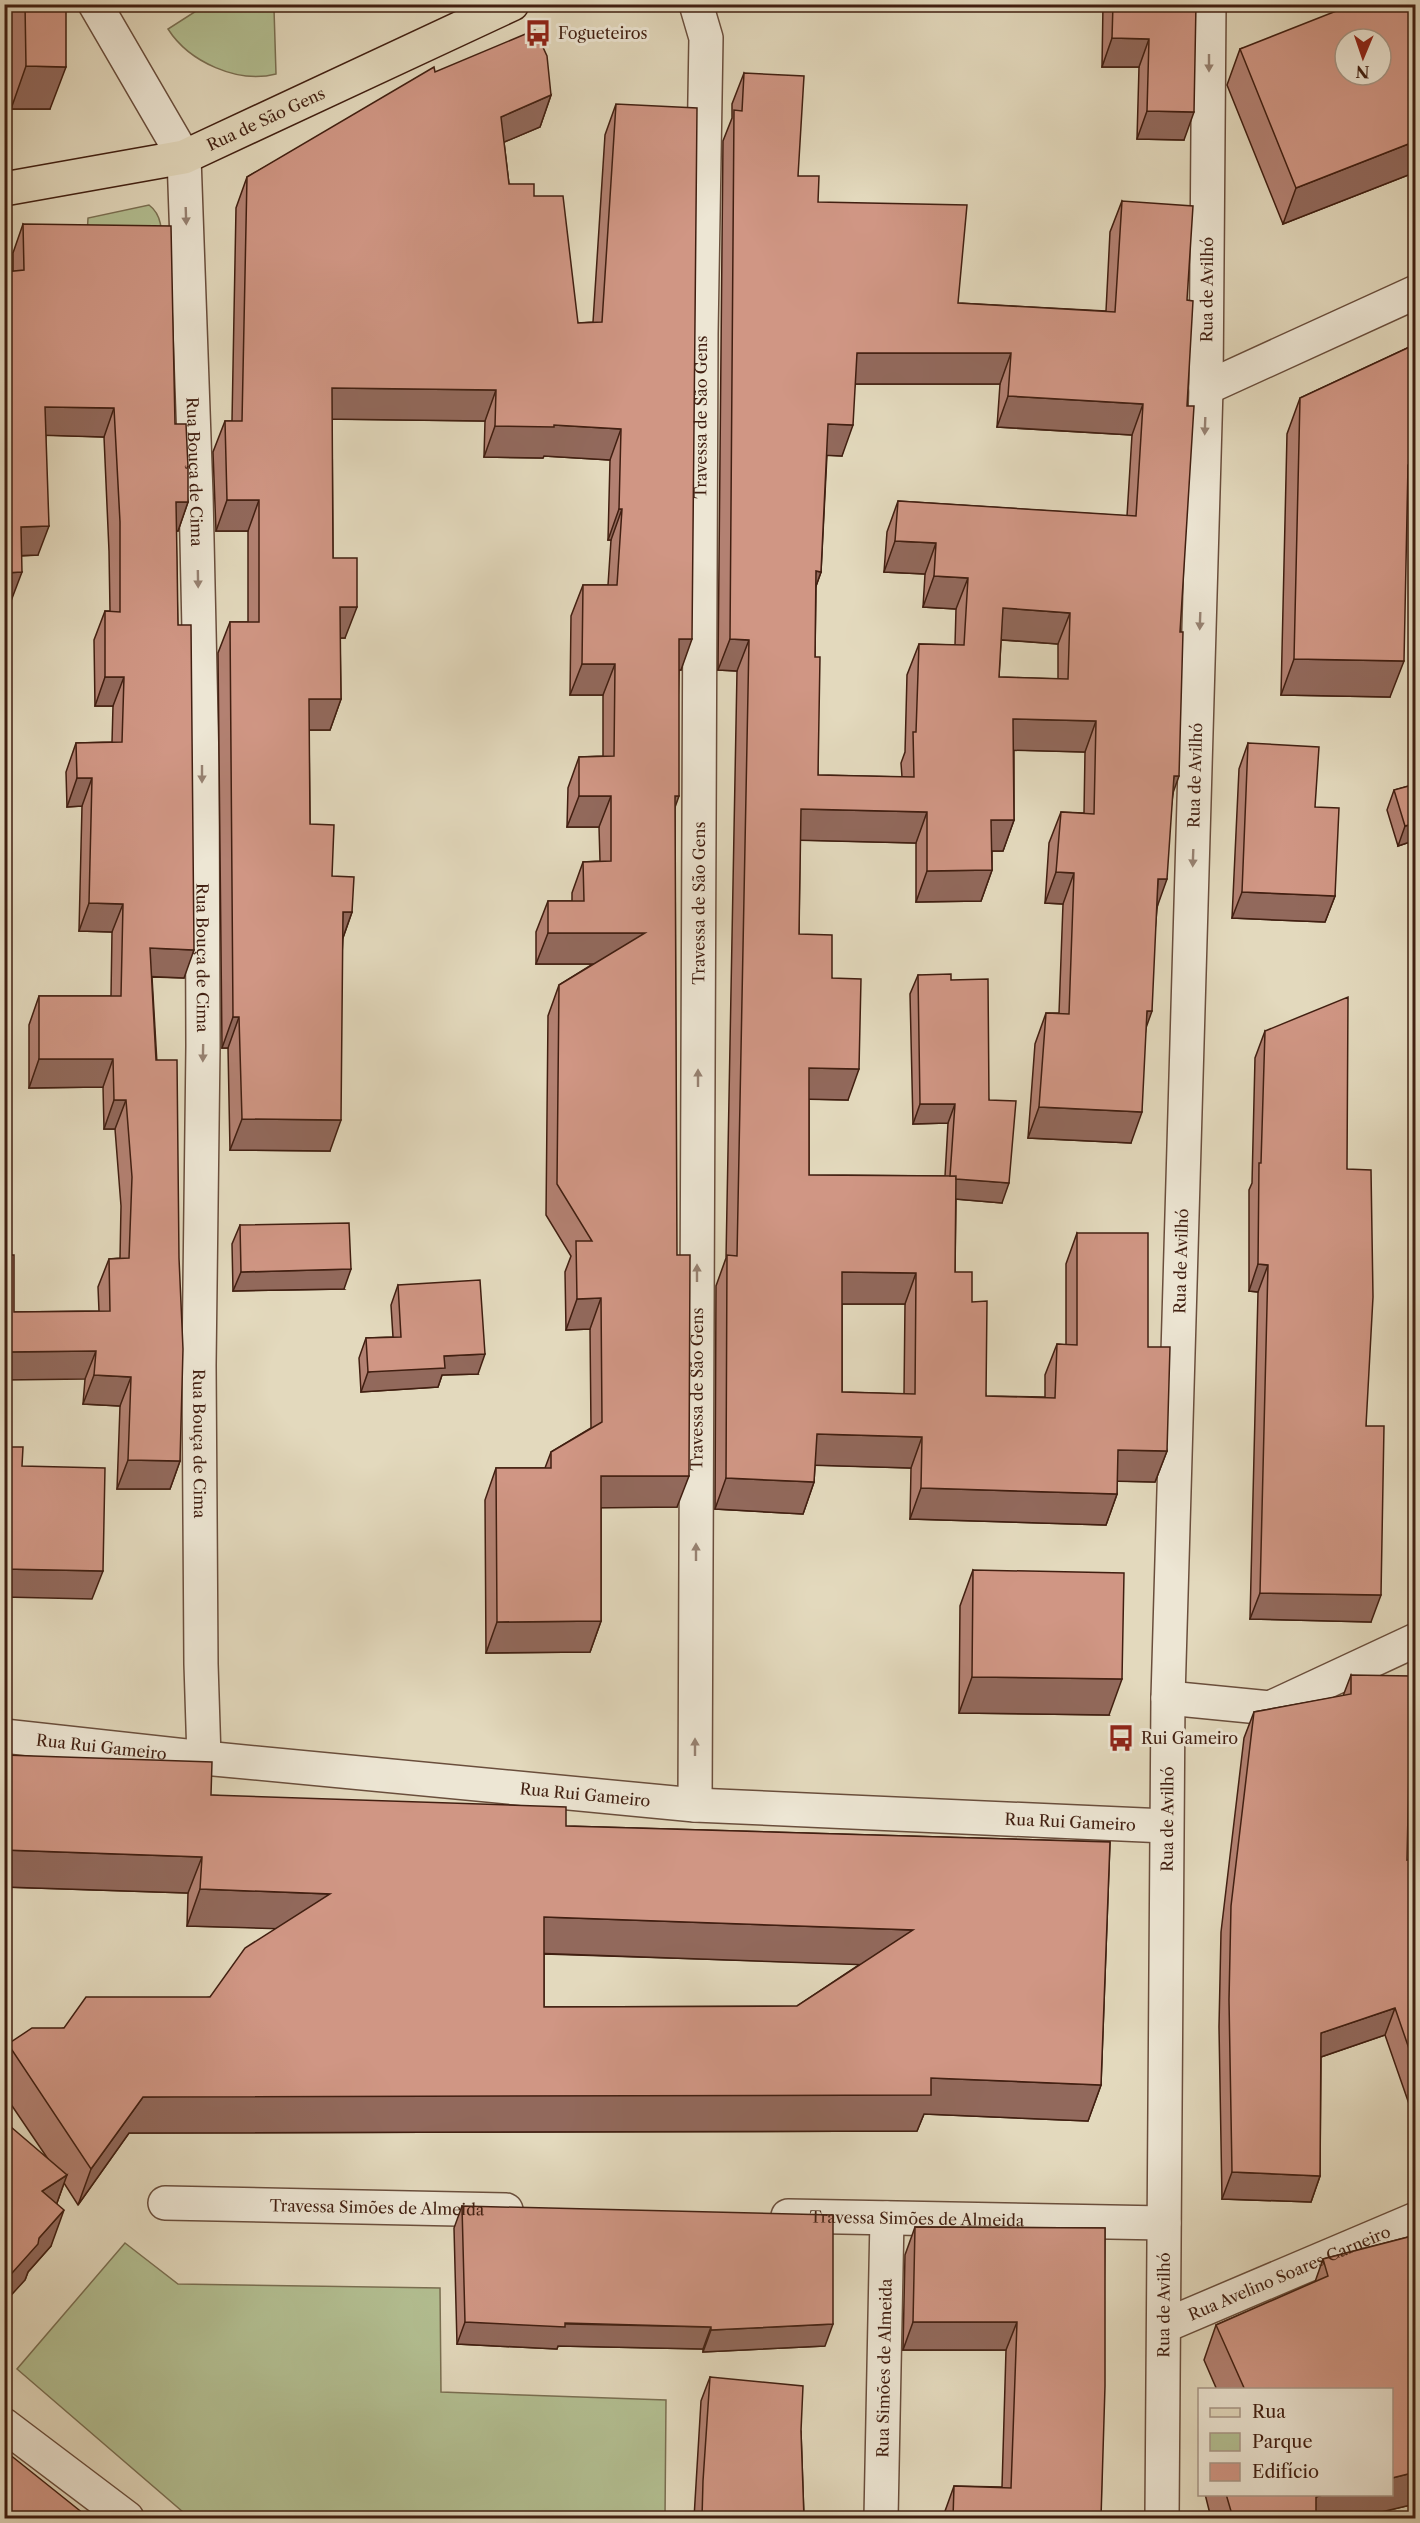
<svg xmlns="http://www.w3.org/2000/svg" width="1420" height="2523" viewBox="0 0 1420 2523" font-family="'Libre Caslon Text',serif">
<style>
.green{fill:#b3bf92;stroke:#7a6f52;stroke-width:1.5}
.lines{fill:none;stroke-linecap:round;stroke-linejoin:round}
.minor-casing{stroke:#6a4e3c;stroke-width:36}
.major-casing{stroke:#411f11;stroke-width:36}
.minor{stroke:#ede6d4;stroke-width:33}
.major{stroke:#e3d9bd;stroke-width:33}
.wall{fill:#b38172;stroke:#411f11;stroke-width:1.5;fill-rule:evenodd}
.shaded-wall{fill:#92695c;stroke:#411f11;stroke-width:1.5}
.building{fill:#d09684;stroke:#411f11;stroke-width:1.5;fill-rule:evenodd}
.oneway{fill:#978272}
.labels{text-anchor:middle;stroke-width:6;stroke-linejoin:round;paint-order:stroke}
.poi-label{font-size:16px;fill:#411f11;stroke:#ede6d4;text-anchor:start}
.street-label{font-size:16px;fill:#411f11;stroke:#ede6d4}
</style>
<rect width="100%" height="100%" fill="#e3d9bd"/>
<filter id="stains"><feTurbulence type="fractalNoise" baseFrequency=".00333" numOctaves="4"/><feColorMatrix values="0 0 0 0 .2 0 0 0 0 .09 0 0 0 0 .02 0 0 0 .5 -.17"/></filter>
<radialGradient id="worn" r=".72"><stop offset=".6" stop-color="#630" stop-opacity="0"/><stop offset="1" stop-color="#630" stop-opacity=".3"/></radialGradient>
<g class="green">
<path d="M207,4L265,5L274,9L276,74C238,84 189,62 168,29Z"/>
<path d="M149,205C165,217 161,237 161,255L86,254L88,218Z"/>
<polygon points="125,2243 178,2284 440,2288 441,2392 666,2400 665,2518 190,2518 17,2369"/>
</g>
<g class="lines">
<defs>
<g id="minor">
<path id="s1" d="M95,4L184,157L196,495L202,765L203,1046L199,1365L201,1664L204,1758"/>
<polyline points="1206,388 1416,292"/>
<polyline points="1168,1698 1270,1708 1416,1640"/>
<path id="s2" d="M4,1736L204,1758L695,1805L1166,1826"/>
<path id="s3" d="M695,1805L701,334L706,38L696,4"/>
<path id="s4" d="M165,2203L506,2210"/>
<path id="s5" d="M788,2216L1164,2223"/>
<path id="s6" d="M1164,2326L1416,2219"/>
<polyline points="4,2425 127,2518"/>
<path id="s7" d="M881,2518L887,2218"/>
<path id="s8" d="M1162,2518L1168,1698L1206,388L1209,4"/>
</g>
<g id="major">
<path id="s9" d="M4,189L184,157L512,4"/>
</g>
</defs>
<use href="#minor" class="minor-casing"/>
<use href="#major" class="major-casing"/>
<use href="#minor" class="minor"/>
<use href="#major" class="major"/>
</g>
<g class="wall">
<polygon points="9,4 66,4 50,109 11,109"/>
<polygon points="1103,4 1196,4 1184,140 1137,139 1139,67 1102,67"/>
<polygon points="1416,4 1416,172 1283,224 1227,85 1240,49"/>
<polygon points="435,72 551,95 540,127 504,142 509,184 534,196 578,323 593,322 605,135 616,104 681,670 679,670 675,806 677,1507 601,1507 601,1621 590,1652 486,1653 485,1500 496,1468 545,1468 551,1452 591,1428 590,1329 566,1330 565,1272 571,1256 546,1215 548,1016 559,985 593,964 536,964 536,932 548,901 572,901 572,893 583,862 600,861 599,827 567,827 568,788 579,757 603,756 603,695 570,695 571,616 583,585 608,585 611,540 608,540 610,460 544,456 543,458 484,457 485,421 332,419 333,558 345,638 340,638 341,699 330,730 309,730 310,824 332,876 352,912 343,938 330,1151 230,1150 228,1048 222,1048 218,653 230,622 248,622 248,531 216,531 213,452 225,421 232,421 236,208 247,177"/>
<path d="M744,73L798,176L818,202L958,303L1106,311L1110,232L1122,201L1187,300V406L1180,632L1173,794L1157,909L1146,1028L1131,1143L1028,1138L1035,1044L1046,1013H1059L1063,904L1045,903L1049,843L1061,812L1084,813L1085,752L1014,750V820L1003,851H992V870L981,901L916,902V843L800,840L799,934L832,978L848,1100L809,1099V1175L945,1176L948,1123L913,1124L910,994L918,975L951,980L989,1100L1002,1203L956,1199L955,1272L972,1302L986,1396L1045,1397V1375L1057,1344L1066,1345V1264L1077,1233L1148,1347L1167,1451L1155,1482L1117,1481V1494L1106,1525L910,1519L911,1468L815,1465L814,1482L803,1514L715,1509L716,1286L726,1258L737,671L718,670L723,141L732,118V104ZM855,384H1000L997,427L1132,435L1127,516L898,501L887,532L884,572L925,574L923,607L956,609L955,645L919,644L907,675L905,752L901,763L902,777L818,775L815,657L816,586L821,572L827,455L842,456ZM1001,640L1058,644V679L999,677ZM842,1304H905L904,1394L842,1392Z"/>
<polygon points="23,224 175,424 188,502 178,531 176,531 184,978 152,977 180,1461 170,1489 117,1489 120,1406 83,1404 85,1379 14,1312 99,1311 98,1287 109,1259 120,1258 121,1206 115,1129 104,1129 103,1087 29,1088 29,1025 39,996 111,996 112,932 79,931 82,806 67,807 66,772 76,743 112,742 113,706 95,706 94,640 105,611 110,611 109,551 104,437 46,435 38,555 21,556 11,601 4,601 4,272 13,271 13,253"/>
<polygon points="1416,344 1416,491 1408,495 1390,697 1281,695 1287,434 1300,398"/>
<polygon points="1248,743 1315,807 1335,896 1325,922 1232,918 1239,769"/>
<polygon points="1416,784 1416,840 1398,846 1387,810 1394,790"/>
<polygon points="1265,1031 1347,1169 1366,1426 1371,1622 1250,1619 1258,1292 1249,1291 1249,1190 1252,1183 1255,1058"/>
<polygon points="240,1225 344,1289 233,1291 232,1244"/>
<polygon points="398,1285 478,1374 442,1375 438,1387 361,1392 359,1358 366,1338 393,1337 391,1305"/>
<polygon points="973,1570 1109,1715 959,1713 960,1606"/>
<polygon points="1351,1675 1407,1860 1416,1858 1416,2124 1385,2035 1321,2057 1320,2176 1311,2202 1222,2199 1219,2027 1221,1932 1244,1738 1254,1712 1343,1696"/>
<path d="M4,1755L211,1795L566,1826L1110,1842L1101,2085L1088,2121L924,2114L917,2131L129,2133L78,2205L64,2183L57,2203L51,2246L28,2272L25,2280L48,2159L4,2094V2055L8,2044L64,2028L210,1997L276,1928L187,1926L188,1893L4,1887ZM544,1954L860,1964L797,2006L544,2007Z"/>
<polygon points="462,2206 825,2346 703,2352 703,2349 558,2346 557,2349 457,2344 454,2228"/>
<polygon points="915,2227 1105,2228 1101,2518 944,2518 944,2514 954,2486 1002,2487 1006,2350 903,2350 905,2255"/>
<polygon points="1416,2235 1416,2507 1415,2504 1356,2518 1211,2518 1205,2494 1392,2494 1392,2390 1217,2390 1204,2360 1216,2325 1315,2282 1323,2259"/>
<polygon points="710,2377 801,2431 804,2518 694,2518 701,2401"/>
</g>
<g class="shaded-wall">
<polygon points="1112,38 1149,39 1139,67 1102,67"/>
<polygon points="26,66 66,67 50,109 11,109"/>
<polygon points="551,95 540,127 490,148 501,117"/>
<polygon points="1147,111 1194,112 1184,140 1137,139"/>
<polygon points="1416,141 1416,172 1283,224 1296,188"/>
<polygon points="857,353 1011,353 1000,384 846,384"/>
<polygon points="332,388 496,390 485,421 320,419"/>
<polygon points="1008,396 1143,404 1132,435 997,427"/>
<polygon points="45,407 114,408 104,437 35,435"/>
<polygon points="828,424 853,425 842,456 817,455"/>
<polygon points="554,425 621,429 610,460 544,456 543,458 484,457 495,426"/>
<polygon points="1416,462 1416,491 1395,501 1408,465"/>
<polygon points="227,500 259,500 248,531 216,531"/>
<polygon points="176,502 188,502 178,531 166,531"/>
<polygon points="619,509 622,509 611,540 608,540"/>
<polygon points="49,526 38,555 10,556 21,527"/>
<polygon points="895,541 936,543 925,574 884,572"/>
<polygon points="816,571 821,572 810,603"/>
<polygon points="22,572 11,601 4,601 4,573"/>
<polygon points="934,576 968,578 956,609 923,607"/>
<polygon points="340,607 357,607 345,638 328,638"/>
<polygon points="1003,608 1070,613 1058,644 991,639"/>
<polygon points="679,639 692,639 681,670 668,670"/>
<polygon points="730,639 749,640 737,671 718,670"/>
<polygon points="1294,659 1404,661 1390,697 1281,695"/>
<polygon points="582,664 615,664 603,695 570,695"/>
<polygon points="105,677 124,677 113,706 95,706"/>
<polygon points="309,699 341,699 330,730 297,730"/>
<polygon points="1013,719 1096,721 1085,752 1002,750"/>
<polygon points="1174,776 1179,776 1168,807"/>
<polygon points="77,778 92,778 82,806 67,807"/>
<polygon points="579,796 611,796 599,827 567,827"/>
<polygon points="675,796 679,796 668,827"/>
<polygon points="801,809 927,812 916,843 790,840"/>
<polygon points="991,820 1014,820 1003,851 980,851"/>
<polygon points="1416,823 1416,840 1398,846 1405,826"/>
<polygon points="992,870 981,901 916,902 927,871"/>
<polygon points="1056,872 1074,873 1063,904 1045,903"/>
<polygon points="1158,879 1167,879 1156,910"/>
<polygon points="1242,892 1335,896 1325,922 1232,918"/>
<polygon points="89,903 123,904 112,932 79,931"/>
<polygon points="343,912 352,912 341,943"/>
<polygon points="548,933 645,933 633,964 536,964"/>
<polygon points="150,948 194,950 184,978 140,976"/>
<polygon points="1147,1011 1152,1011 1141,1042"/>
<polygon points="233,1017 239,1017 228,1048 222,1048"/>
<polygon points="39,1059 113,1059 103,1087 29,1088"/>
<polygon points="809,1068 859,1069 848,1100 798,1099"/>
<polygon points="114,1100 126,1100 115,1129 104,1129"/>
<polygon points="920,1104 955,1104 948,1123 913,1124"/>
<polygon points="1039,1107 1142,1112 1131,1143 1028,1138"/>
<polygon points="4,1111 8,1112 4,1122"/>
<polygon points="242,1119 341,1120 330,1151 230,1150"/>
<polygon points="950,1178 1009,1183 1002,1203 943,1198"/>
<polygon points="1258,1264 1268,1265 1258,1292 1249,1291"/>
<polygon points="351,1269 344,1289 233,1291 241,1272"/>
<polygon points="842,1272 916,1273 905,1304 831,1304"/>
<polygon points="601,1298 590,1329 566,1330 577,1299"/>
<polygon points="96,1351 85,1379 4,1380 4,1352"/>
<polygon points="485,1354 478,1374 442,1375 438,1387 361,1392 368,1372 444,1356"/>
<polygon points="94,1375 131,1377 120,1406 83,1404"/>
<polygon points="817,1434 922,1437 911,1468 806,1465"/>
<polygon points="1118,1450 1167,1451 1155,1482 1107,1481"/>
<polygon points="128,1460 180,1461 170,1489 117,1489"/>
<polygon points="601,1476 689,1476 677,1507 589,1508"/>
<polygon points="726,1478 814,1482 803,1514 715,1509"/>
<polygon points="921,1488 1117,1494 1106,1525 910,1519"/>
<polygon points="4,1569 103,1571 92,1599 4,1597"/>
<polygon points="1260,1593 1381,1595 1371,1622 1250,1619"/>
<polygon points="601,1621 590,1652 486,1653 497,1622"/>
<polygon points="972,1677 1122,1679 1109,1715 959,1713"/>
<polygon points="4,1850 202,1857 188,1893 4,1887"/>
<polygon points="200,1889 330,1894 317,1930 187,1926"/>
<polygon points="544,1917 913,1930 900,1966 531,1953"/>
<polygon points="1395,2008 1385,2035 1312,2060 1321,2033"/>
<polygon points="931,2078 1101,2085 1088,2121 924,2114 917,2131 129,2133 78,2205 91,2169 143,2097"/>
<polygon points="1232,2172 1320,2176 1311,2202 1222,2199"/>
<polygon points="67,2175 54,2211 42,2191"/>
<polygon points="64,2210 51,2246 28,2272 25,2280 4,2303 4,2282 39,2238"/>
<polygon points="465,2322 711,2327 703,2349 558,2346 557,2349 457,2344"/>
<polygon points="913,2322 1017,2322 1006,2350 903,2350"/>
<polygon points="833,2324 825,2346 703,2352 711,2330"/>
<polygon points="1416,2472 1415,2504 1356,2518 1308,2518 1316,2497 1325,2494 1392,2494 1392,2478"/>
</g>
<g class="building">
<polygon points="25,4 66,4 66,67 26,66"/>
<polygon points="1113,4 1196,4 1194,112 1147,111 1149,39 1112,38"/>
<path d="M1354,4H1416V141L1296,188L1240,49ZM1345,39H1381V75H1345Z"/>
<polygon points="535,30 547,56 551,95 501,117 509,184 534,184 534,196 563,196 578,323 602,322 616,104 697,108 692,639 679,639 679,796 675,796 677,1255 690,1255 689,1476 601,1476 601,1621 497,1622 496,1468 551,1468 551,1452 602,1422 601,1298 577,1299 576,1241 592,1241 557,1184 559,985 645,933 548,933 548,901 584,901 583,862 611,861 611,796 579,796 579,757 614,756 615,664 582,664 583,585 617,585 622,509 619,509 621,429 554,425 554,427 495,426 496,390 332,388 333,558 357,558 357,607 340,607 341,699 309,699 310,824 334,825 332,876 354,877 352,912 343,912 341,1120 242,1119 239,1017 233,1017 230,622 259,622 259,500 227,500 225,421 242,421 247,177 434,67 435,72"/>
<path d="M744,73L804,76L798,176H819L818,202L967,205L958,303L1115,312L1122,201L1193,206L1187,300L1193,301L1187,406H1194L1180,632H1183L1179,776H1174L1167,879H1158L1152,1011H1147L1142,1112L1039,1107L1046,1013L1069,1014L1074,873L1056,872L1061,812L1094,814L1096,721L1013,719L1014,820H991L992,870L927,871V812L801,809L799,934L832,935V978L861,979L859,1069L809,1068V1175L956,1176L955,1272H972V1302L987,1301L986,1396L1055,1398L1057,1344L1077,1345V1233H1148V1347H1170L1167,1451L1118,1450L1117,1494L921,1488L922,1437L817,1434L814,1482L726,1478L727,1255L737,1256L749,640L730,639L734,110L742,111ZM857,353H1011L1008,396L1143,404L1136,516L898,501L895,541L936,543L934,576L968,578L964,645L919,644L916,732H913L914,777L818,775L820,657H815L816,571L821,572L828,424L853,425ZM1003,608L1070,613L1068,679L999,677ZM842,1272L916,1273L915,1394L842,1392Z"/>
<polygon points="23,224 171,226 175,424 186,424 188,467 188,502 176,502 177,558 178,625 191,625 194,950 150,948 156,1060 177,1060 179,1258 183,1349 180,1461 128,1460 131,1377 94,1375 96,1351 4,1352 4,1255 14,1255 14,1312 110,1311 109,1259 129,1258 132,1177 126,1100 114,1100 113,1059 39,1059 39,996 121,996 123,904 89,903 92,778 77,778 76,743 122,742 124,677 105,677 105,611 120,612 120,522 114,408 45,407 49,526 21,527 22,572 4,573 4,272 24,270"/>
<polygon points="1416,344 1416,462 1408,465 1404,661 1294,659 1300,398"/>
<polygon points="1248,743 1319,747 1315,807 1339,808 1335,896 1242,892"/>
<polygon points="1416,784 1416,823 1405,826 1394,790"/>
<polygon points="951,974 951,980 988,979 989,1100 1016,1101 1009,1183 956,1179 956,1176 950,1176 955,1104 920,1104 918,975"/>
<polygon points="1348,997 1347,1169 1371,1170 1373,1297 1366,1426 1384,1426 1381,1595 1260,1593 1268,1265 1258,1264 1259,1163 1261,1163 1265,1031"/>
<polygon points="4,1052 10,1052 8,1112 4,1111"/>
<polygon points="349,1223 351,1269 241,1272 240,1225"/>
<polygon points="480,1280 485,1354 444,1356 445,1368 368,1372 366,1338 401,1337 398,1285"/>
<polygon points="4,1447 23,1447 22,1466 105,1468 103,1571 4,1569"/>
<polygon points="973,1570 1124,1573 1122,1679 972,1677"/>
<polygon points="1351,1675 1411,1676 1407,1860 1416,1858 1416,2069 1395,2008 1321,2033 1320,2176 1232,2172 1229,2000 1231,1906 1254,1712 1351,1694"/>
<path d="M4,1755L212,1762L211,1795L566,1807V1826L1110,1842L1101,2085L931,2078V2095L143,2097L91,2169L8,2044L32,2028H64L86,1997H210L245,1948L330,1894L200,1889L202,1857L4,1850ZM544,1917L913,1930L797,2006L544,2007Z"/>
<polygon points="4,2121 67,2175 42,2191 64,2210 39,2238 38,2244 4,2282"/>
<polygon points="462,2206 833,2215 833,2324 711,2330 711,2327 565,2323 565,2327 465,2322"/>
<polygon points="915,2227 1105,2228 1105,2386 1101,2518 953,2518 954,2486 1011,2488 1017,2322 913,2322"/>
<polygon points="1416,2235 1416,2472 1392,2478 1392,2390 1245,2390 1216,2325 1328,2276 1323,2259"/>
<polygon points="710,2377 803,2386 801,2431 804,2518 702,2518 703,2481"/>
<polygon points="4,2450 89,2518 4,2518"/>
<polygon points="1226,2494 1325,2494 1316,2497 1316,2518 1233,2518"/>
</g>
<defs><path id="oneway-solid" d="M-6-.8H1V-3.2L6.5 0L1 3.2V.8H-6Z" transform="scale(1.5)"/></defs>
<g class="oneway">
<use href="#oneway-solid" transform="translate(1209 63) rotate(90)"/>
<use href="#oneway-solid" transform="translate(186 216) rotate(88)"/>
<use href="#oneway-solid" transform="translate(1205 426) rotate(92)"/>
<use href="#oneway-solid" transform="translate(198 579) rotate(89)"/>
<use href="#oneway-solid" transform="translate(1200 621) rotate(92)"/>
<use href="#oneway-solid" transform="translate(202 774) rotate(90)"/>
<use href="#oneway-solid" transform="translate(1193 858) rotate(92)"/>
<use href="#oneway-solid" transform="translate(203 1053) rotate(91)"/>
<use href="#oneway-solid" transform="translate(698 1078) rotate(-90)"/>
<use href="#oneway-solid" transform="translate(697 1273) rotate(-90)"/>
<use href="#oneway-solid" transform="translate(696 1552) rotate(-90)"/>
<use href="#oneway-solid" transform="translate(695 1747) rotate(-90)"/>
</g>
<defs>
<symbol id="bus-bare" viewBox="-9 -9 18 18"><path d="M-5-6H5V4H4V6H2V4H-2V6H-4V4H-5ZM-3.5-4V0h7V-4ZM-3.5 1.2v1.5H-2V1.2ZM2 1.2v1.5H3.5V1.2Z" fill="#8f2418" stroke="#ede6d4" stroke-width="2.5" paint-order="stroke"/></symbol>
</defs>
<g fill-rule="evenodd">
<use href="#bus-bare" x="519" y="14" width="38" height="38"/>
<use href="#bus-bare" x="1102" y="1719" width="38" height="38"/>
</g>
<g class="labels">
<g class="poi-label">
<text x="558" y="39">Fogueteiros</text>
<text x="1141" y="1744">Rui Gameiro</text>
</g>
<g class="street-label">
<text dy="6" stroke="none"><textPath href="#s9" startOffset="273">Rua de São Gens</textPath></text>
<text dy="6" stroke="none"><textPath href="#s8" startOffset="2229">Rua de Avilhó</textPath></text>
<text dy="6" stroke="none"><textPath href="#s3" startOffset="1388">Travessa de São Gens</textPath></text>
<text dy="6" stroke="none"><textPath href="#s1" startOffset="492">Rua Bouça de Cima</textPath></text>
<text dy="6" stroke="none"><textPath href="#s8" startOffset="1743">Rua de Avilhó</textPath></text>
<text dy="6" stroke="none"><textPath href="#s3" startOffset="902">Travessa de São Gens</textPath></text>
<text dy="6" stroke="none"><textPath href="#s1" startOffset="978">Rua Bouça de Cima</textPath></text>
<text dy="6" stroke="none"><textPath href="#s8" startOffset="1257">Rua de Avilhó</textPath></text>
<text dy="6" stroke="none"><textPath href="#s3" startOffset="416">Travessa de São Gens</textPath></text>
<text dy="6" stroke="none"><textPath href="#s1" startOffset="1464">Rua Bouça de Cima</textPath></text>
<text dy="6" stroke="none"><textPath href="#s2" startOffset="98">Rua Rui Gameiro</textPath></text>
<text dy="6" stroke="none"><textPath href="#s2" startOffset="584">Rua Rui Gameiro</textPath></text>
<text dy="6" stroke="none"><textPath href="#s8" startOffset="699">Rua de Avilhó</textPath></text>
<text dy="6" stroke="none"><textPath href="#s2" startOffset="1070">Rua Rui Gameiro</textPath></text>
<text dy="6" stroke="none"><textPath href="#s4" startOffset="212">Travessa Simões de Almeida</textPath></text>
<text dy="6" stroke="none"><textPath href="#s5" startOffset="129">Travessa Simões de Almeida</textPath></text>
<text dy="6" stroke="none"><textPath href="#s6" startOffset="136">Rua Avelino Soares Carneiro</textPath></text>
<text dy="6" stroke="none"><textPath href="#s8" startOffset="213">Rua de Avilhó</textPath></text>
<text dy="6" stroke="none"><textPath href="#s7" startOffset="150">Rua Simões de Almeida</textPath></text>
</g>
</g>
<rect width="1420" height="2523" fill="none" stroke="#e3d9bd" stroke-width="24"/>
<rect x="6" y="6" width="1408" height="2511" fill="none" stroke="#411f11" stroke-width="3"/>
<rect x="12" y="12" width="1396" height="2499" fill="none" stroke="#411f11" stroke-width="1.5"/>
<rect x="1198" y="2388" width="195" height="108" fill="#ede6d4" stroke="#a89686" stroke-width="1.5"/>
<rect x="1210" y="2408" width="30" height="9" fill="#e3d9bd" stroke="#a89686" stroke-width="1.5"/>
<text x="1252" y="2418" font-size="18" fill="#411f11">Rua</text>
<rect x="1210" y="2433" width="30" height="18" fill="#b3bf92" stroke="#a89686" stroke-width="1.5"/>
<text x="1252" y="2448" font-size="18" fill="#411f11">Parque</text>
<rect x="1210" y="2463" width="30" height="18" fill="#d09684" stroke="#a89686" stroke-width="1.5"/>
<text x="1252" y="2478" font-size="18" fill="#411f11">Edifício</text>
<g transform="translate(1363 57) rotate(182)"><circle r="28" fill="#ede6d4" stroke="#a89686" stroke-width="1.5"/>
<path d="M0-4.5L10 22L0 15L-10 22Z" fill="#8f2418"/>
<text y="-9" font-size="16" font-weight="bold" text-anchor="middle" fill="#411f11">N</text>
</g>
<rect width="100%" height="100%" filter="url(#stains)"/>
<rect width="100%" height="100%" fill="url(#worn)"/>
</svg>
